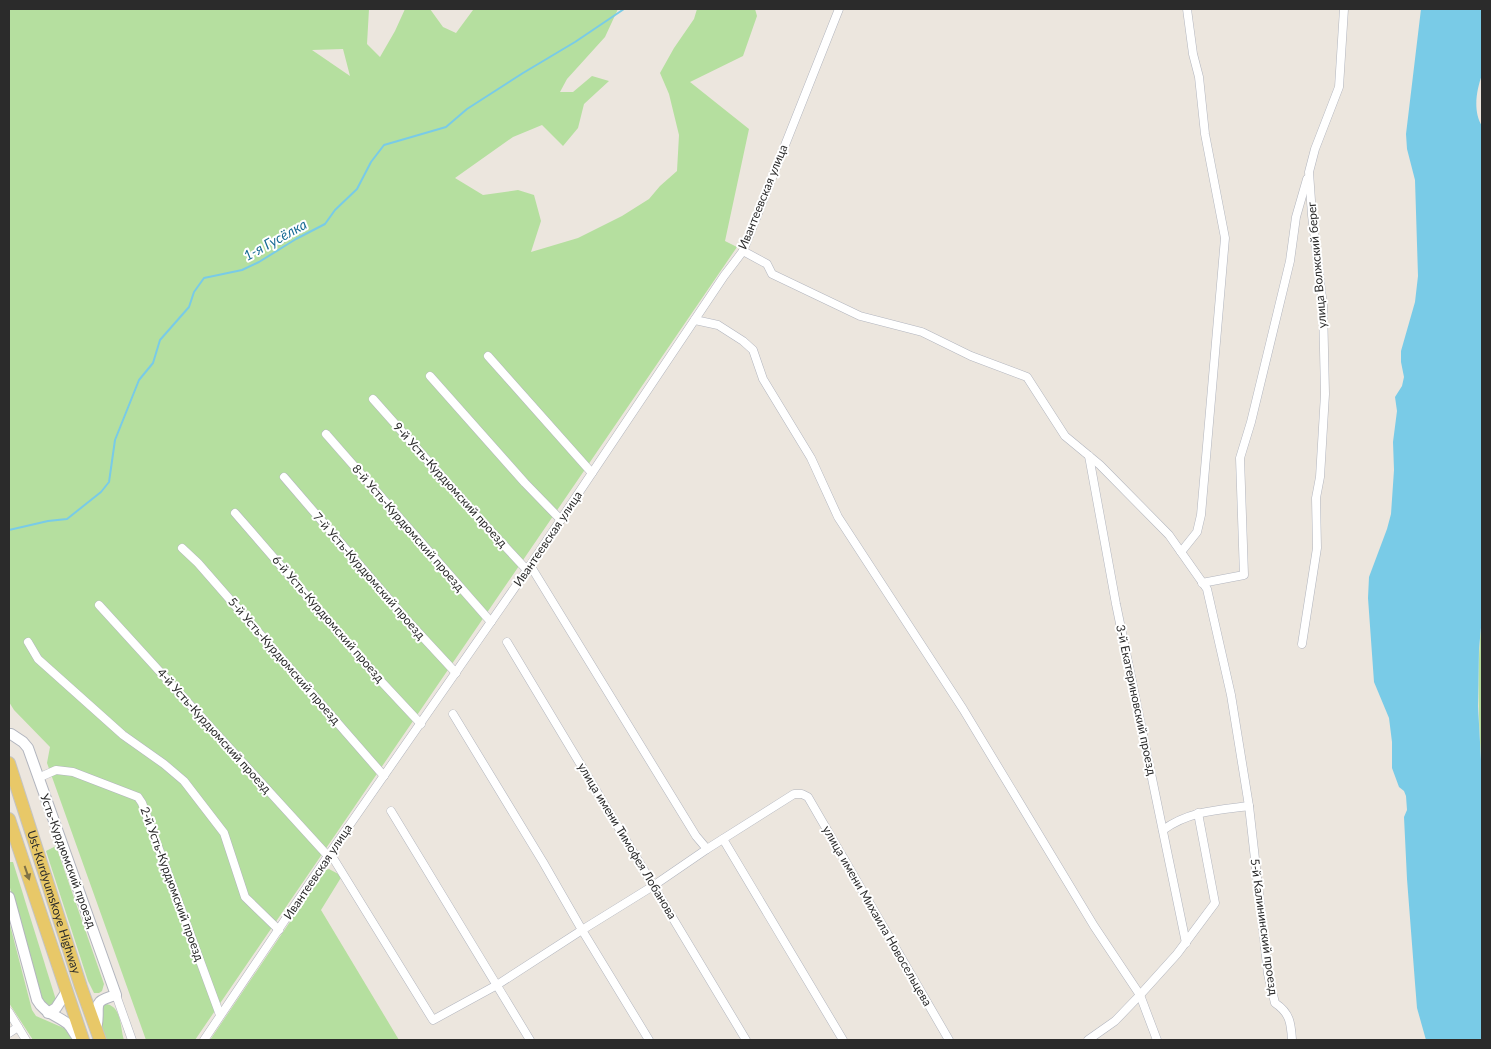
<svg xmlns="http://www.w3.org/2000/svg" width="1491" height="1049" viewBox="0 0 1491 1049" font-family="Lato,sans-serif">
<style>
.green{fill:#b5df9f;fill-rule:evenodd}
.water{fill:#79cbe7}
.lines{fill:none;stroke-linecap:round;stroke-linejoin:round}
.stream{stroke:#79cbe7;stroke-width:2}
.minor-casing{stroke:#b2b5be;stroke-width:9}
.tertiary-casing{stroke:#b2b5be;stroke-width:12}
.primary-casing{stroke:#c4c4c4;stroke-width:14}
.minor{stroke:#fff;stroke-width:8}
.tertiary{stroke:#fff;stroke-width:10}
.primary{stroke:#e8c868;stroke-width:12}
.oneway{fill:#807246}
.labels{text-anchor:middle;stroke-width:4;stroke-linejoin:round;paint-order:stroke}
.street-label{font-size:12px;fill:#2b2b2b;stroke:#fff}
.water-label{font-size:14px;font-style:italic;fill:#166a94;stroke:#fff}
</style>
<rect width="100%" height="100%" fill="#ece6de"/>
<g class="green">
<path d="M9,9H369L367,44L380,57L395,31L405,9H430L443,27L456,33L473,10L618,9L605,37L567,79L560,92H573L592,76L609,81L584,104L578,128L563,146L542,125L513,137L455,178L483,195L518,190L534,195L541,221L531,252L578,238L622,216L649,199L660,186L677,171L679,135L669,94L660,73L674,48L694,19L697,9H755L757,16L743,56L690,82L749,129L725,241L737,247L195,1040H146L47,763L50,747L14,710L9,702ZM343,49L350,76L312,50Z"/>
<path d="M1482,617V778C1479,724 1476,671 1482,617Z"/>
<polygon points="56,846 104,984 102,991 99,993 94,993 88,981 46,851"/>
<polygon points="9,862 13,862 56,1000 55,1004 49,1008 45,1006 37,992 9,884"/>
<polygon points="329,869 342,876 321,910 399,1040 210,1040 325,870"/>
<polygon points="9,921 32,1010 36,1016 66,1029 72,1040 33,1040 9,1003"/>
<path d="M104,1004C122,1004 120,1028 124,1040H105L101,1028V1005Z"/>
</g>
<path class="water" d="M1421,9H1482V75C1476,91 1473,112 1482,126V617L1479,649L1478,706L1482,778V1040H1426L1417,1008L1415,983L1407,879L1404,817L1407,810L1406,796L1404,791L1399,787L1392,768V742L1389,718L1374,682L1368,598L1369,577L1387,529L1391,514L1394,470L1393,442L1397,411L1395,397L1402,386L1404,377L1401,362V351L1415,302L1418,276L1415,180L1407,149L1406,134Z"/>
<g class="lines">
<polyline class="stream" points="9,530 48,521 67,519 101,492 109,482 115,440 139,380 153,363 160,340 189,307 194,292 204,278 242,270 259,262 296,239 325,224 335,210 357,189 371,162 384,145 446,127 467,109 523,73 575,42 624,9"/>
<defs>
<g id="minor">
<path d="M743,251L767,264L772,274L860,316L922,332L971,356L1027,377L1065,436L1100,465L1169,535L1207,589L1231,695L1249,806L1268,974L1275,1003C1290,1013 1291,1023 1292,1040"/>
<polyline points="695,320 718,325 743,341 753,350 763,379 811,458 838,517 963,709 1094,926 1140,995 1157,1040"/>
<polyline points="488,356 592,473"/>
<polyline points="430,376 525,483 561,520"/>
<polyline points="373,399 476,515 527,570"/>
<polyline points="326,434 491,622"/>
<polyline points="1089,456 1116,604 1186,943"/>
<polyline points="284,477 406,619 456,673"/>
<polyline points="235,513 378,678 421,724"/>
<polyline points="182,548 198,563 384,776"/>
<polyline points="1181,552 1197,532 1201,515 1225,238 1205,134 1199,77 1193,54 1187,9"/>
<polyline points="530,565 696,836 707,849"/>
<polyline points="1202,583 1244,575 1240,458 1251,422 1290,261 1296,217 1307,179"/>
<polyline points="99,605 328,856"/>
<polyline points="28,642 38,659 123,735 164,764 184,781 224,833 245,897 279,930"/>
<polyline points="507,642 746,1040"/>
<polyline points="1302,644 1317,548 1316,498 1320,477 1325,394 1323,306 1312,215 1309,172 1315,149 1339,87 1344,9"/>
<polyline points="38,778 56,770 73,772 138,797 142,803 220,1015"/>
<polyline points="391,811 530,1040"/>
<path d="M1163,830C1189,811 1218,810 1249,806"/>
<polyline points="723,839 843,1040"/>
<polyline points="330,853 433,1020 497,985 582,930 543,862 453,714"/>
<polyline points="116,995 132,1040"/>
<polyline points="9,1012 26,1040"/>
<polyline points="9,1033 18,1027"/>
<polyline points="204,1040 328,856 527,570 724,276 743,251 839,9"/>
<polyline points="649,1040 582,930 653,886 707,849 794,794 802,794 808,797 949,1040"/>
<polyline points="1088,1040 1115,1021 1140,995 1177,954 1215,903 1198,813"/>
</g>
<g id="tertiary">
<path d="M11,734L23,742L28,748L116,995C91,1002 100,1004 97,1024"/>
<path d="M9,897L37,1000C44,1013 57,1015 68,1024C73,1029 75,1036 80,1040"/>
<polyline points="48,1013 56,1008 67,991"/>
</g>
<g id="primary">
<path id="s1" d="M9,763L81,987L100,1040"/>
<polyline points="9,819 83,1040"/>
</g>
</defs>
<use href="#minor" class="minor-casing"/>
<use href="#tertiary" class="tertiary-casing"/>
<use href="#primary" class="primary-casing"/>
<use href="#minor" class="minor"/>
<use href="#tertiary" class="tertiary"/>
<use href="#primary" class="primary"/>
</g>
<defs><path id="oneway-solid" d="M-6-.8H1V-3.2L6.5 0L1 3.2V.8H-6Z" transform="scale(1.25)"/></defs>
<use class="oneway" href="#oneway-solid" transform="translate(27 873) rotate(71)"/>
<g class="labels">
<g class="street-label">
<text transform="translate(763 197) rotate(-68)" y="4">Ивантеевская улица</text>
<text transform="translate(1317 265) rotate(-95)" y="4">улица Волжский берег</text>
<text transform="translate(450 485) rotate(48)" y="4">9-й Усть-Курдюмский проезд</text>
<text transform="translate(408 528) rotate(49)" y="4">8-й Усть-Курдюмский проезд</text>
<text transform="translate(548 539) rotate(-56)" y="4">Ивантеевская улица</text>
<text transform="translate(369 576) rotate(49)" y="4">7-й Усть-Курдюмский проезд</text>
<text transform="translate(328 619) rotate(49)" y="4">6-й Усть-Курдюмский проезд</text>
<text transform="translate(284 661) rotate(49)" y="4">5-й Усть-Курдюмский проезд</text>
<text transform="translate(1136 700) rotate(78)" y="4">3-й Екатериновский проезд</text>
<text transform="translate(214 731) rotate(48)" y="4">4-й Усть-Курдюмский проезд</text>
<text transform="translate(627 841) rotate(59)" y="4">улица имени Тимофея Лобанова</text>
<text transform="translate(68 861) rotate(70)" y="4">Усть-Курдюмский проезд</text>
<text transform="translate(318 872) rotate(-56)" y="4">Ивантеевская улица</text>
<text transform="translate(172 884) rotate(70)" y="4">2-й Усть-Курдюмский проезд</text>
<text dy="4" stroke="none"><textPath href="#s1" startOffset="146">Ust-Kurdyumskoye Highway</textPath></text>
<text transform="translate(877 916) rotate(60)" y="4">улица имени Михаила Новосельцева</text>
<text transform="translate(1264 927) rotate(82)" y="4">5-й Калининский проезд</text>
</g>
<g class="water-label">
<text transform="translate(275 240) rotate(-29)" y="5">1-я Гусёлка</text>
</g>
</g>
<rect width="1491" height="1049" fill="none" stroke="#2b2b2b" stroke-width="20"/>
</svg>
